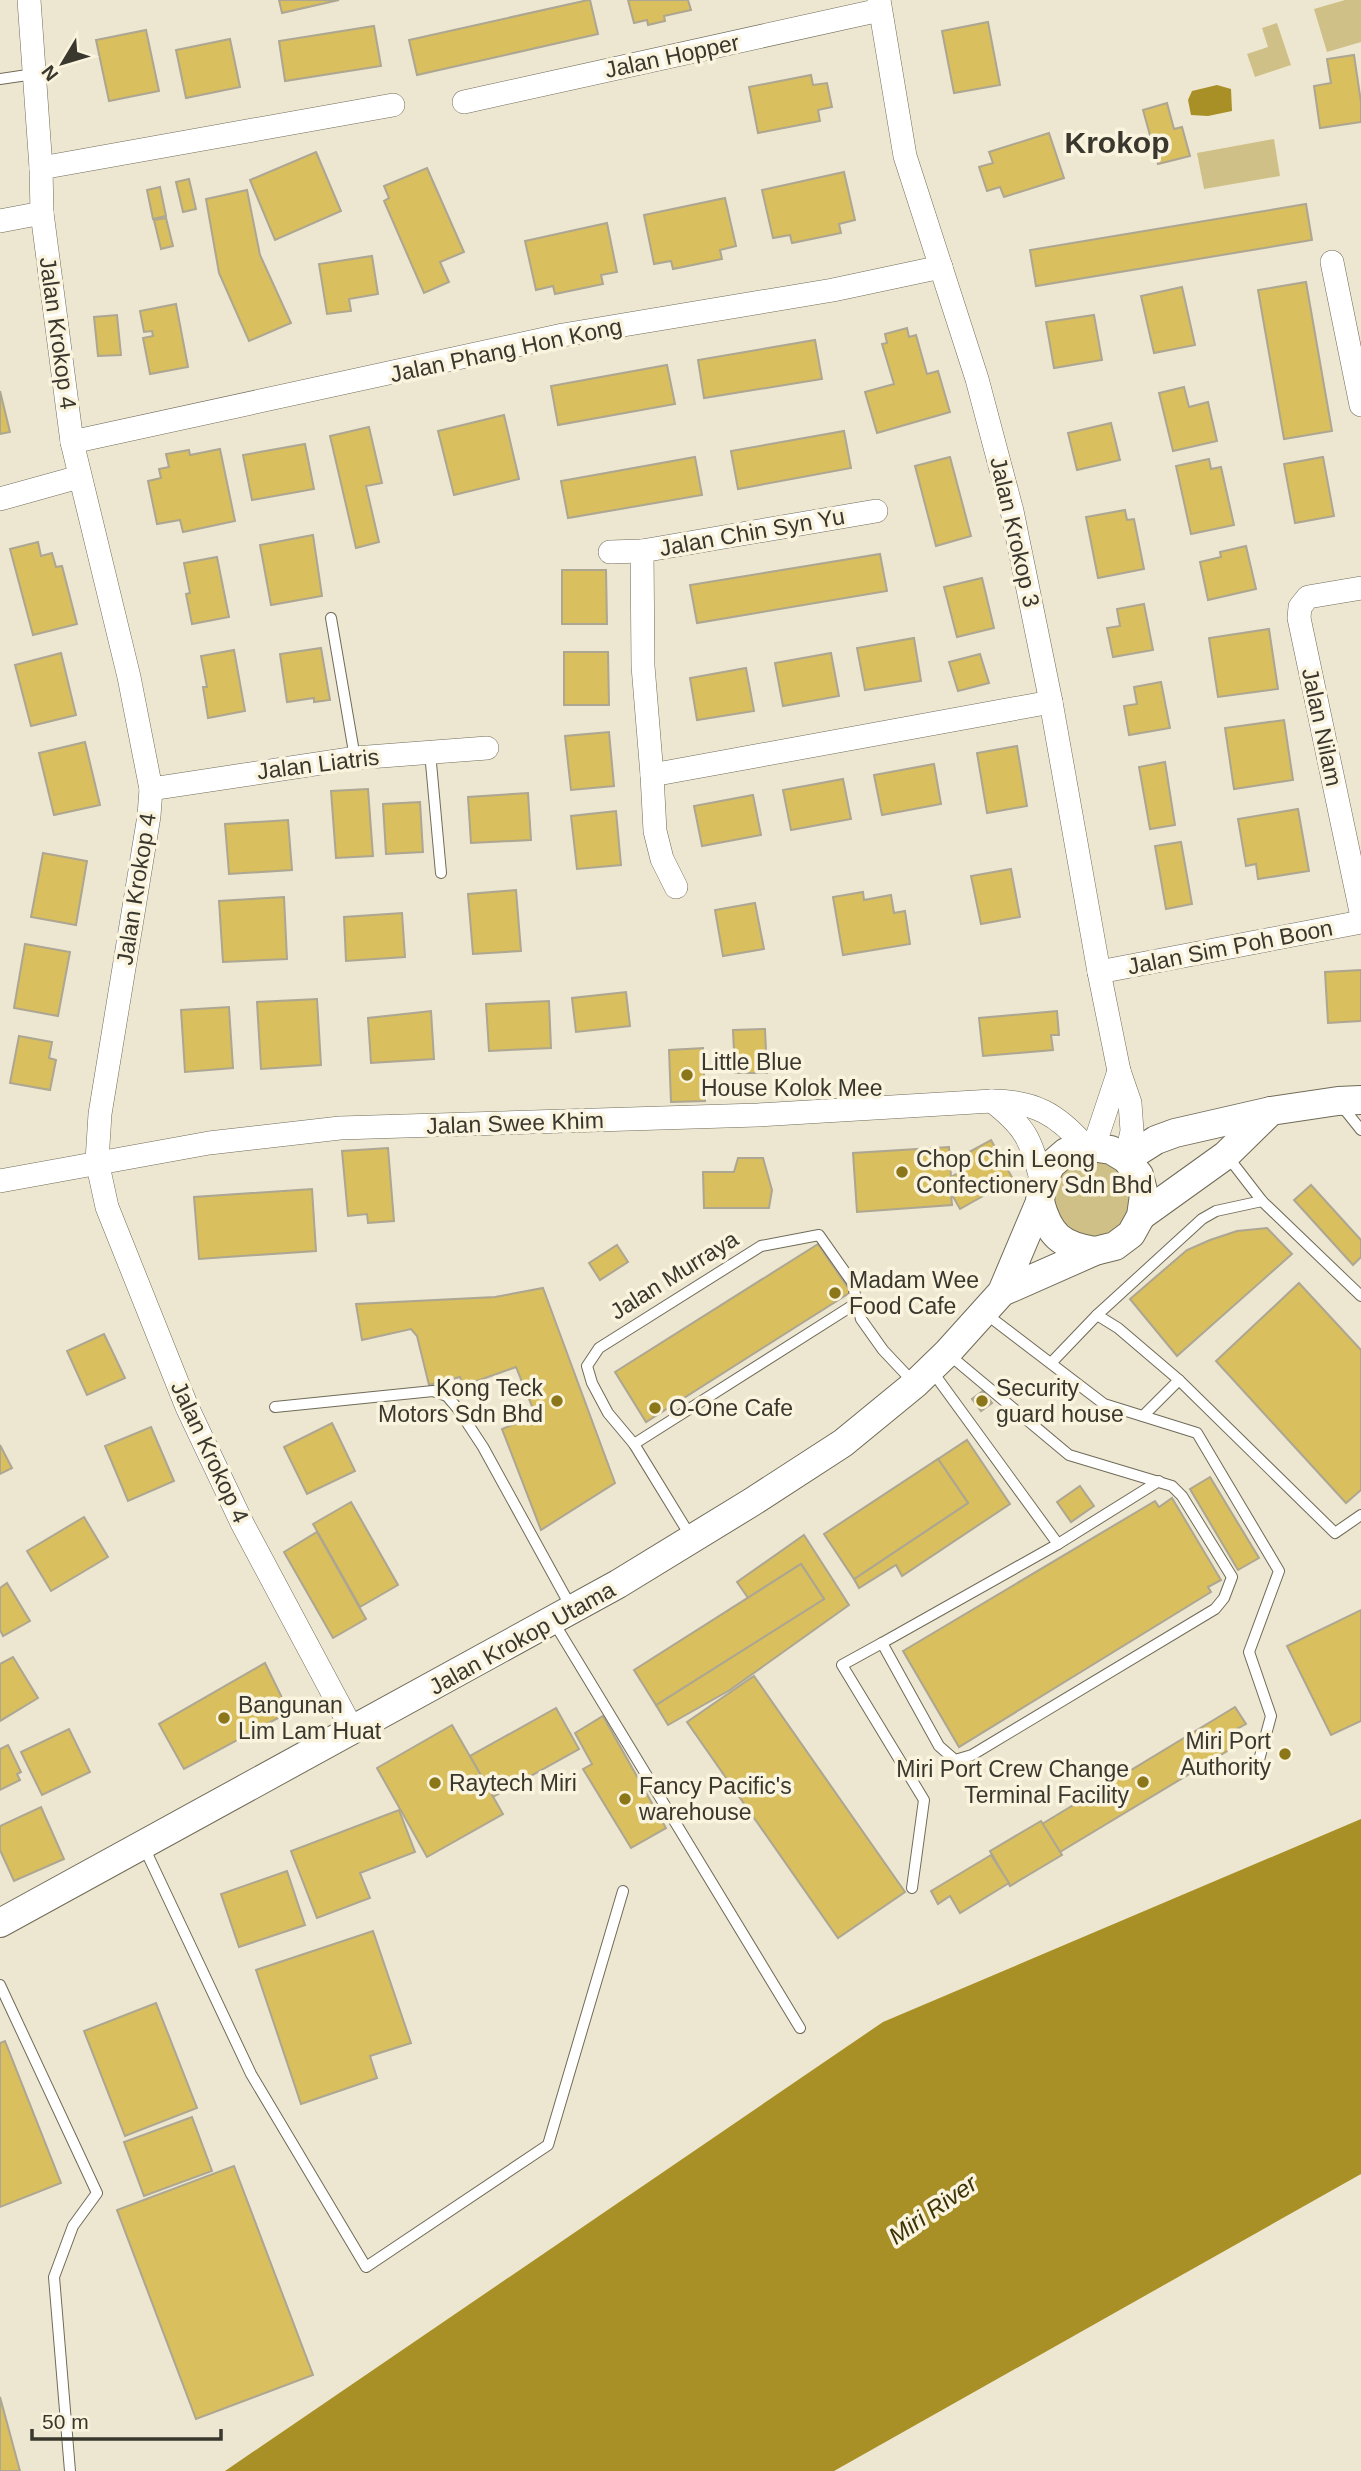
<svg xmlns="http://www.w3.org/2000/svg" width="1361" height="2471" viewBox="0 0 1361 2471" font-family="Helvetica,sans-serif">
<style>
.green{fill:#cfc087}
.water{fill:#a88f26}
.building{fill:#d9bf5d;stroke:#aca692;stroke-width:2}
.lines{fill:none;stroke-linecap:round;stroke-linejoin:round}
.service-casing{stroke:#706b58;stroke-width:12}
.minor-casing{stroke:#706b58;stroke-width:24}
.tertiary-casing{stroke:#706b58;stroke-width:30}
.service{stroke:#fff;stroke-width:10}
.minor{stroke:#fff;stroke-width:23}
.tertiary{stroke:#fff;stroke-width:28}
.poi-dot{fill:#8b761a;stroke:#faf4de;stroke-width:2.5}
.labels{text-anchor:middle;stroke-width:7;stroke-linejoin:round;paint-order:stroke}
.street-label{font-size:23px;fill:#39372e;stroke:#faf4de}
.poi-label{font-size:23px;fill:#39372e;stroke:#faf4de;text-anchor:start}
.water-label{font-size:24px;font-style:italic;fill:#3c3206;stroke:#faf4de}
.district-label{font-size:30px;font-weight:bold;fill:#39372e;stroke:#faf4de}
</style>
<rect width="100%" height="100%" fill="#ede7d1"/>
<g class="green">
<polygon points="1345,0 1361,0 1361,42 1327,52 1314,9"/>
<polygon points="1277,23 1291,65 1255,77 1247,54 1268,47 1262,28"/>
<polygon points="1274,139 1280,176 1204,189 1197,153"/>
<circle cx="1092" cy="1197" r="39"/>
</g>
<g class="water">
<polygon points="1217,85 1231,89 1232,111 1208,116 1191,115 1188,100 1192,91"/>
<polygon points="1361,1819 1361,2174 834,2471 225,2471 883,2022"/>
</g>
<g class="building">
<polygon points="279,0 339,0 282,13"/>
<polygon points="588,0 590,0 598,34 417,75 409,40"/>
<polygon points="628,0 688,0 691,10 664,16 665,21 648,25 647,20 634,23"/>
<polygon points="988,22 1000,85 954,93 942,31"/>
<polygon points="374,26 381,66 285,81 279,41"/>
<polygon points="146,30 159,91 109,101 96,40"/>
<polygon points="230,39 240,87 186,98 176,50"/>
<polygon points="1354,55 1361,102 1361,122 1320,128 1314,86 1331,83 1327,59"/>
<polygon points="811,75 813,85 827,83 832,107 818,110 820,121 758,133 749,87"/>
<polygon points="1167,103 1174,129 1182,127 1190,156 1158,164 1143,110"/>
<polygon points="1049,133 1064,178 1004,197 1000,187 987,191 979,167 993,163 989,152"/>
<polygon points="316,152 341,211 275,240 250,180"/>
<polygon points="427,168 464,252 440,262 449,282 424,293 384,201 389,198 384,186"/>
<polygon points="844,172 855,220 839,224 841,233 792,243 790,235 773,238 762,190"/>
<polygon points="189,179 196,209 183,212 176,182"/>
<polygon points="160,187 166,216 153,219 147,190"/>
<polygon points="247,190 260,255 291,323 249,341 219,273 206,199"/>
<polygon points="725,198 736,246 720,250 722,259 673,269 671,261 654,264 644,215"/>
<polygon points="1306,204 1312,240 1036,286 1030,250"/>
<polygon points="166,218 173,246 161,249 154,220"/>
<polygon points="607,223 617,272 601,275 603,284 555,294 553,286 536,290 525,241"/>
<polygon points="372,256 378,294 349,299 351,311 327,314 319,264"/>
<polygon points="1306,282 1332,431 1284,439 1258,290"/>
<polygon points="1182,287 1195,345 1154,353 1141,296"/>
<polygon points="176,304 188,367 150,374 143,338 153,336 152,331 144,332 140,311"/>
<polygon points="117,315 121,355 98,356 94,317"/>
<polygon points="1094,315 1102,360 1054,368 1046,322"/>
<polygon points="907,328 909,337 916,335 927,374 938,371 950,412 877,433 865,392 894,384 882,344 887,343 885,334"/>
<polygon points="815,340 822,379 704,398 698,360"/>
<polygon points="667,365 675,404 558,425 551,386"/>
<polygon points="1184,387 1189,407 1208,402 1217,441 1173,451 1159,393"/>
<polygon points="0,391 10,432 0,434"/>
<polygon points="504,415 519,479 454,495 438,431"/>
<polygon points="1111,423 1120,460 1077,470 1068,433"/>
<polygon points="369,427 382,483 366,486 379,542 356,548 330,436"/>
<polygon points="844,431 851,468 738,489 731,451"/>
<polygon points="305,444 314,489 252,500 243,455"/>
<polygon points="220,449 235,521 183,532 180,520 157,524 148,481 161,478 159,469 169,467 166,454 189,450 190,455"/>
<polygon points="695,457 702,495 568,518 561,481"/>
<polygon points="950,457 971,536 936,546 915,466"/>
<polygon points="1323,457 1334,516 1295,523 1284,464"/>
<polygon points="1209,459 1211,469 1221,467 1234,525 1191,534 1176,466"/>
<polygon points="1125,510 1127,520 1134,519 1144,569 1098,578 1086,517"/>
<polygon points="313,535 322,596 271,605 260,545"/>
<polygon points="38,542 41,556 52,553 56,567 62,566 77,624 33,635 10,549"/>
<polygon points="1246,546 1256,589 1208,600 1200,562 1221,557 1220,552"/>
<polygon points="880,554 887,591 697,623 690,585"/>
<polygon points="217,557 229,617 192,624 186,594 190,593 184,563"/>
<polygon points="562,570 606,570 607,624 562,624"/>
<polygon points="982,578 994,628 957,637 944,587"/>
<polygon points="1144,604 1153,650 1113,657 1107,628 1120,626 1117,609"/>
<polygon points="1269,629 1278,689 1218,697 1209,638"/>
<polygon points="914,638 921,681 865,690 857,648"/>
<polygon points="321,648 330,700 314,702 314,698 287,702 280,654"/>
<polygon points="234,650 245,711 208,718 203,687 207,687 201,656"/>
<polygon points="564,652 608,652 609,705 564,705"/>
<polygon points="61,653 76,715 31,726 15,665"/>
<polygon points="831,653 839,696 783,706 775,663"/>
<polygon points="980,654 989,683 958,691 949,662"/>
<polygon points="746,668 754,711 697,720 690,678"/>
<polygon points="1161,682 1170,728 1129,735 1124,706 1137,704 1134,687"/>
<polygon points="1284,720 1293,780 1234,789 1225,728"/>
<polygon points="609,732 614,786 571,790 565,736"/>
<polygon points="85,742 100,805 54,815 39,753"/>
<polygon points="1017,746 1027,806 987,813 977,753"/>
<polygon points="1165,762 1175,825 1150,829 1139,767"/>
<polygon points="934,764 941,804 882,815 874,775"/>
<polygon points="843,779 851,819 791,830 783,790"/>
<polygon points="368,789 373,856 336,858 331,791"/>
<polygon points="528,793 531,840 471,843 468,797"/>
<polygon points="753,795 761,835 702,846 694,806"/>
<polygon points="420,802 423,852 386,854 383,804"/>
<polygon points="1298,809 1309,871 1258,879 1256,864 1246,866 1238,819"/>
<polygon points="616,811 621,865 577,869 571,816"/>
<polygon points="288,820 292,870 229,874 225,824"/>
<polygon points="1181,842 1192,904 1166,909 1155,846"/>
<polygon points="43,853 87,861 76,925 31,917"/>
<polygon points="1011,869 1020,917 981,924 971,876"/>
<polygon points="516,890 521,951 473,954 468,894"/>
<polygon points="863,892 864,900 891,895 894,913 905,911 910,944 843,955 833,897"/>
<polygon points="284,897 287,959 223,962 219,901"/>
<polygon points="755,903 764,949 723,956 715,910"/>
<polygon points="402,913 405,957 346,961 344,917"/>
<polygon points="25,944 70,952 58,1016 14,1008"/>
<polygon points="1361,970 1361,1021 1328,1023 1325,972"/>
<polygon points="626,992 630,1026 576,1032 572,998"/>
<polygon points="317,999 321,1065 261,1069 257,1002"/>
<polygon points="549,1001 551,1048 489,1051 486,1004"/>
<polygon points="229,1007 233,1068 185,1072 181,1010"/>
<polygon points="431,1011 434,1059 371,1063 368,1018"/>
<polygon points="1057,1011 1059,1035 1051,1035 1053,1050 983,1056 979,1018"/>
<polygon points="765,1029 767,1073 735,1073 733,1030"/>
<polygon points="19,1036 52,1042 49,1058 56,1060 50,1090 10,1083"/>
<polygon points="703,1048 705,1101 671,1102 669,1050"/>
<polygon points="991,1140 1013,1179 960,1209 951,1193 952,1205 857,1212 853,1153 949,1147 951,1177 966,1168 960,1157"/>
<polygon points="388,1148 394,1221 368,1223 367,1214 348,1216 342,1151"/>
<polygon points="738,1158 763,1158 772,1190 769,1208 704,1208 703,1172 734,1172"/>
<polygon points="1311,1185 1361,1240 1361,1257 1353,1265 1294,1200"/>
<polygon points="312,1189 316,1251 199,1259 194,1197"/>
<polygon points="1267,1228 1292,1254 1177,1356 1130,1299 1187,1250 1210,1240 1237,1231"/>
<polygon points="818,1244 851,1292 646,1422 615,1372"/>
<polygon points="617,1245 628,1262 600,1280 589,1263"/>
<polygon points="1299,1283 1361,1350 1361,1490 1346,1503 1216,1361"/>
<polygon points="543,1288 615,1483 541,1530 502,1429 536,1416 516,1367 463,1386 460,1377 429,1385 417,1336 411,1329 362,1340 356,1304 495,1297"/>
<polygon points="104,1334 125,1378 87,1395 67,1351"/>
<polygon points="983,1391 992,1403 981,1411 972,1399"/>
<polygon points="332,1423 355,1471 307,1494 284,1447"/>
<polygon points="151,1427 174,1481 128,1501 105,1446"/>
<polygon points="967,1440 1010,1504 902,1576 896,1565 859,1588 854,1579 968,1503 938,1459"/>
<polygon points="0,1445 12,1468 0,1474"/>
<polygon points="938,1459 968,1503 854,1579 824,1534"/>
<polygon points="1210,1477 1259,1558 1238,1570 1190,1489"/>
<polygon points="1080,1486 1094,1506 1071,1522 1057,1502"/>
<polygon points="1172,1498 1221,1580 1208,1587 1211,1592 959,1747 903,1651 1155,1501 1159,1507"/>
<polygon points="351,1502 398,1585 360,1607 313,1524"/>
<polygon points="84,1517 108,1557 51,1591 27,1551"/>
<polygon points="317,1532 366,1619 333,1638 284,1552"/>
<polygon points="804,1535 849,1605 730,1690 668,1725 656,1705 824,1599 801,1564 748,1598 737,1582"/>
<polygon points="801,1564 824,1599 656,1705 634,1670"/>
<polygon points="7,1583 30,1621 3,1636 0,1630 0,1588"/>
<polygon points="1361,1610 1361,1721 1331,1735 1287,1646"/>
<polygon points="13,1657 38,1698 0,1721 0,1664"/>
<polygon points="265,1663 289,1712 184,1769 159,1724"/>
<polygon points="754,1676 905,1892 838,1938 687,1722"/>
<polygon points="1235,1707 1246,1724 1237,1729 1244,1741 1060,1852 1042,1824"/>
<polygon points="556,1708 579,1749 493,1797 470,1756"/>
<polygon points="603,1716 666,1828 631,1848 583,1769 592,1764 575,1733"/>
<polygon points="452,1725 503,1814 427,1857 377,1768"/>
<polygon points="69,1729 90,1772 42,1795 21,1752"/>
<polygon points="8,1745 21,1772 17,1774 20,1780 0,1790 0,1749"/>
<polygon points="41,1807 64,1859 14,1881 0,1850 0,1826"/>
<polygon points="399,1810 415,1852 360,1873 370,1898 317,1918 291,1851"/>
<polygon points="1041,1821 1062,1855 1010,1886 990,1851"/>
<polygon points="991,1855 1009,1883 960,1913 950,1896 938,1904 931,1891"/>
<polygon points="287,1871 305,1925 239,1947 221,1894"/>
<polygon points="373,1931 411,2043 370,2056 377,2078 301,2104 256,1970"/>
<polygon points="156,2003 197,2108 125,2136 84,2031"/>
<polygon points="5,2041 61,2183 0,2207 0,2043"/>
<polygon points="192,2117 212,2171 144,2196 124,2142"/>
<polygon points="234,2166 313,2375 196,2419 117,2210"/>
<polygon points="0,2397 20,2471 0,2471"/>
</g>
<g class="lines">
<defs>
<g id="service">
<polyline points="0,79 34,74"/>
<polyline points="331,618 355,758"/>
<polyline points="430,752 441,873"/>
<polyline points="1341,1105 1361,1130"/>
<polyline points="1228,1157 1262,1201 1361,1296"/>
<polyline points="986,1314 1104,1404 1197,1433 1279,1571 1249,1652 1271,1716 1259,1760"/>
<polyline points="1097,1315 1118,1328 1179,1380 1335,1533 1361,1515"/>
<polyline points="947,1353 1069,1455 1172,1486 1182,1496 1232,1577 1224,1598 1215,1609 972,1755 955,1760 939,1746 882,1643 1058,1544"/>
<polyline points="1051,1363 1097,1315 1202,1219 1216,1211 1262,1201"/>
<polyline points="932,1371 1058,1544 1159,1481"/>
<polyline points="275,1407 433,1391 447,1396 458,1409 483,1447 571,1607"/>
<polyline points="1143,1416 1179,1380"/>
<polyline points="634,1444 858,1302"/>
<polyline points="691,1537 634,1444 608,1413 592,1383 587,1366 599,1348 761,1246 819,1235 852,1282 861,1319 883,1350 915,1384"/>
<polyline points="553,1621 800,2028"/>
<polyline points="882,1643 842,1665 924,1800 912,1888"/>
<polyline points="143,1845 251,2074 366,2267 548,2145 623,1891"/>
<polyline points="0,1985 97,2193 73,2226 54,2277 70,2471"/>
</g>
<g id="minor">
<polyline points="29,0 41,168 42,213 72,442 129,677 151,789 149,816 100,1114 97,1161 107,1207 187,1407 242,1523 353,1731"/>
<polyline points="879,0 905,156 977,379 1012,511 1051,702 1099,972 1119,1071 1130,1103 1132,1131 1126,1159"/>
<polyline points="464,102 880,10"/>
<polyline points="41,168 393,105"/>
<polyline points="0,221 42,213"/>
<polyline points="1332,262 1361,405"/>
<polyline points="72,442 563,335 833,290 941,267"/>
<polyline points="0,499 79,477"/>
<polyline points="876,511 642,551 643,666 652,775 1051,702"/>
<polyline points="610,552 642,551"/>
<polyline points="1361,588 1308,597 1300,607 1299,618 1361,912"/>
<polyline points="652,775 655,831 662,859 676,887"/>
<polyline points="151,789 355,758 487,748"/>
<polyline points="1099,972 1361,922"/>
<path d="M992,1101C1028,1129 1030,1140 1042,1182"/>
<polyline points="1094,1146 1119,1071"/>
<path d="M0,1181L209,1143L340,1128L758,1115L992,1101C1034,1101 1057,1114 1085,1146"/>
</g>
<g id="tertiary">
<polyline points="1126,1159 1156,1140 1175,1133 1271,1111 1338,1101 1361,1100"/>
<path d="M1040,1202C1049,1235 1061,1246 1095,1251"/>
<polyline points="1141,1216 1226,1155 1271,1111"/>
<polyline points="0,1923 618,1584 752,1502 843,1443 915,1384 947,1353 1002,1292 1040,1202 1042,1182 1051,1165 1066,1152 1085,1146 1111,1150 1126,1159 1139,1175 1144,1195 1141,1216 1131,1234 1115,1246 1095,1251 1002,1292"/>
</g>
</defs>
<use href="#service" class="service-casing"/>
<use href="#minor" class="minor-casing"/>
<use href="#tertiary" class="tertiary-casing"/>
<use href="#service" class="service"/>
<use href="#minor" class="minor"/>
<use href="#tertiary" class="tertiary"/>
</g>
<g class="poi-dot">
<circle cx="687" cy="1075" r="7"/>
<circle cx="902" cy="1172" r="7"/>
<circle cx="835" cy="1293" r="7"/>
<circle cx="557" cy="1401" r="7"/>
<circle cx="982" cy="1401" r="7"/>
<circle cx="655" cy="1408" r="7"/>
<circle cx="224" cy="1718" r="7"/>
<circle cx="1285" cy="1754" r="7"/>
<circle cx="1143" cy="1782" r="7"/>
<circle cx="435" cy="1783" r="7"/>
<circle cx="625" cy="1799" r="7"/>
</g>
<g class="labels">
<g class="street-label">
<text transform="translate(672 56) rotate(-12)" y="8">Jalan Hopper</text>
<text transform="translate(58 333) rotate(82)" y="8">Jalan Krokop 4</text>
<text transform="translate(506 350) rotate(-12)" y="8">Jalan Phang Hon Kong</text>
<text transform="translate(752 532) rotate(-10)" y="8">Jalan Chin Syn Yu</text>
<text transform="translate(1015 532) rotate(77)" y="8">Jalan Krokop 3</text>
<text transform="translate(1322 727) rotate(78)" y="8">Jalan Nilam</text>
<text transform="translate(318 764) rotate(-7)" y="8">Jalan Liatris</text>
<text transform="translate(136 889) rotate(-81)" y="8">Jalan Krokop 4</text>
<text transform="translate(1230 947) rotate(-11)" y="8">Jalan Sim Poh Boon</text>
<text transform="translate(515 1123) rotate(-2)" y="8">Jalan Swee Khim</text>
<text transform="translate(674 1275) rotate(-32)" y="8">Jalan Murraya</text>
<text transform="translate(210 1452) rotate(65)" y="8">Jalan Krokop 4</text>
<text transform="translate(522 1638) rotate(-29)" y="8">Jalan Krokop Utama</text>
</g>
<g class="poi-label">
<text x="701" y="1070">Little Blue<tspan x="701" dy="26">House Kolok Mee</tspan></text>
<text x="916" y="1167">Chop Chin Leong<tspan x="916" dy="26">Confectionery Sdn Bhd</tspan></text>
<text x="849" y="1288">Madam Wee<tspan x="849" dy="26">Food Cafe</tspan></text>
<text x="543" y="1396" text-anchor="end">Kong Teck<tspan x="543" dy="26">Motors Sdn Bhd</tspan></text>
<text x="996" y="1396">Security<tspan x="996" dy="26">guard house</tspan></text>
<text x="669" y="1416">O-One Cafe</text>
<text x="238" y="1713">Bangunan<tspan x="238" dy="26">Lim Lam Huat</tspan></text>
<text x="1271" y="1749" text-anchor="end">Miri Port<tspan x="1271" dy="26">Authority</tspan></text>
<text x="1129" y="1777" text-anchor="end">Miri Port Crew Change<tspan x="1129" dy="26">Terminal Facility</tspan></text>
<text x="449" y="1791">Raytech Miri</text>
<text x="639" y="1794">Fancy Pacific's<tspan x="639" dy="26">warehouse</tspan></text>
</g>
<g class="water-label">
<text transform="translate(933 2210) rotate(-35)" y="8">Miri River</text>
</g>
<g class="district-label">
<text x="1117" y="153">Krokop</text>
</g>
</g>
<g transform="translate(63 63) rotate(232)" stroke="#faf4de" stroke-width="5" paint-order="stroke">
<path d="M0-5L12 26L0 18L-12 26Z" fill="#39372e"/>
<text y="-10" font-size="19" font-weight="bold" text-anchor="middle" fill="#39372e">N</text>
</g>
<path d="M32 2429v10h189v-10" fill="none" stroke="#39372e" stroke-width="3.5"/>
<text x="42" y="2429" font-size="21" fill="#39372e" stroke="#faf4de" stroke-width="5" paint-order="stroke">50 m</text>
</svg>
